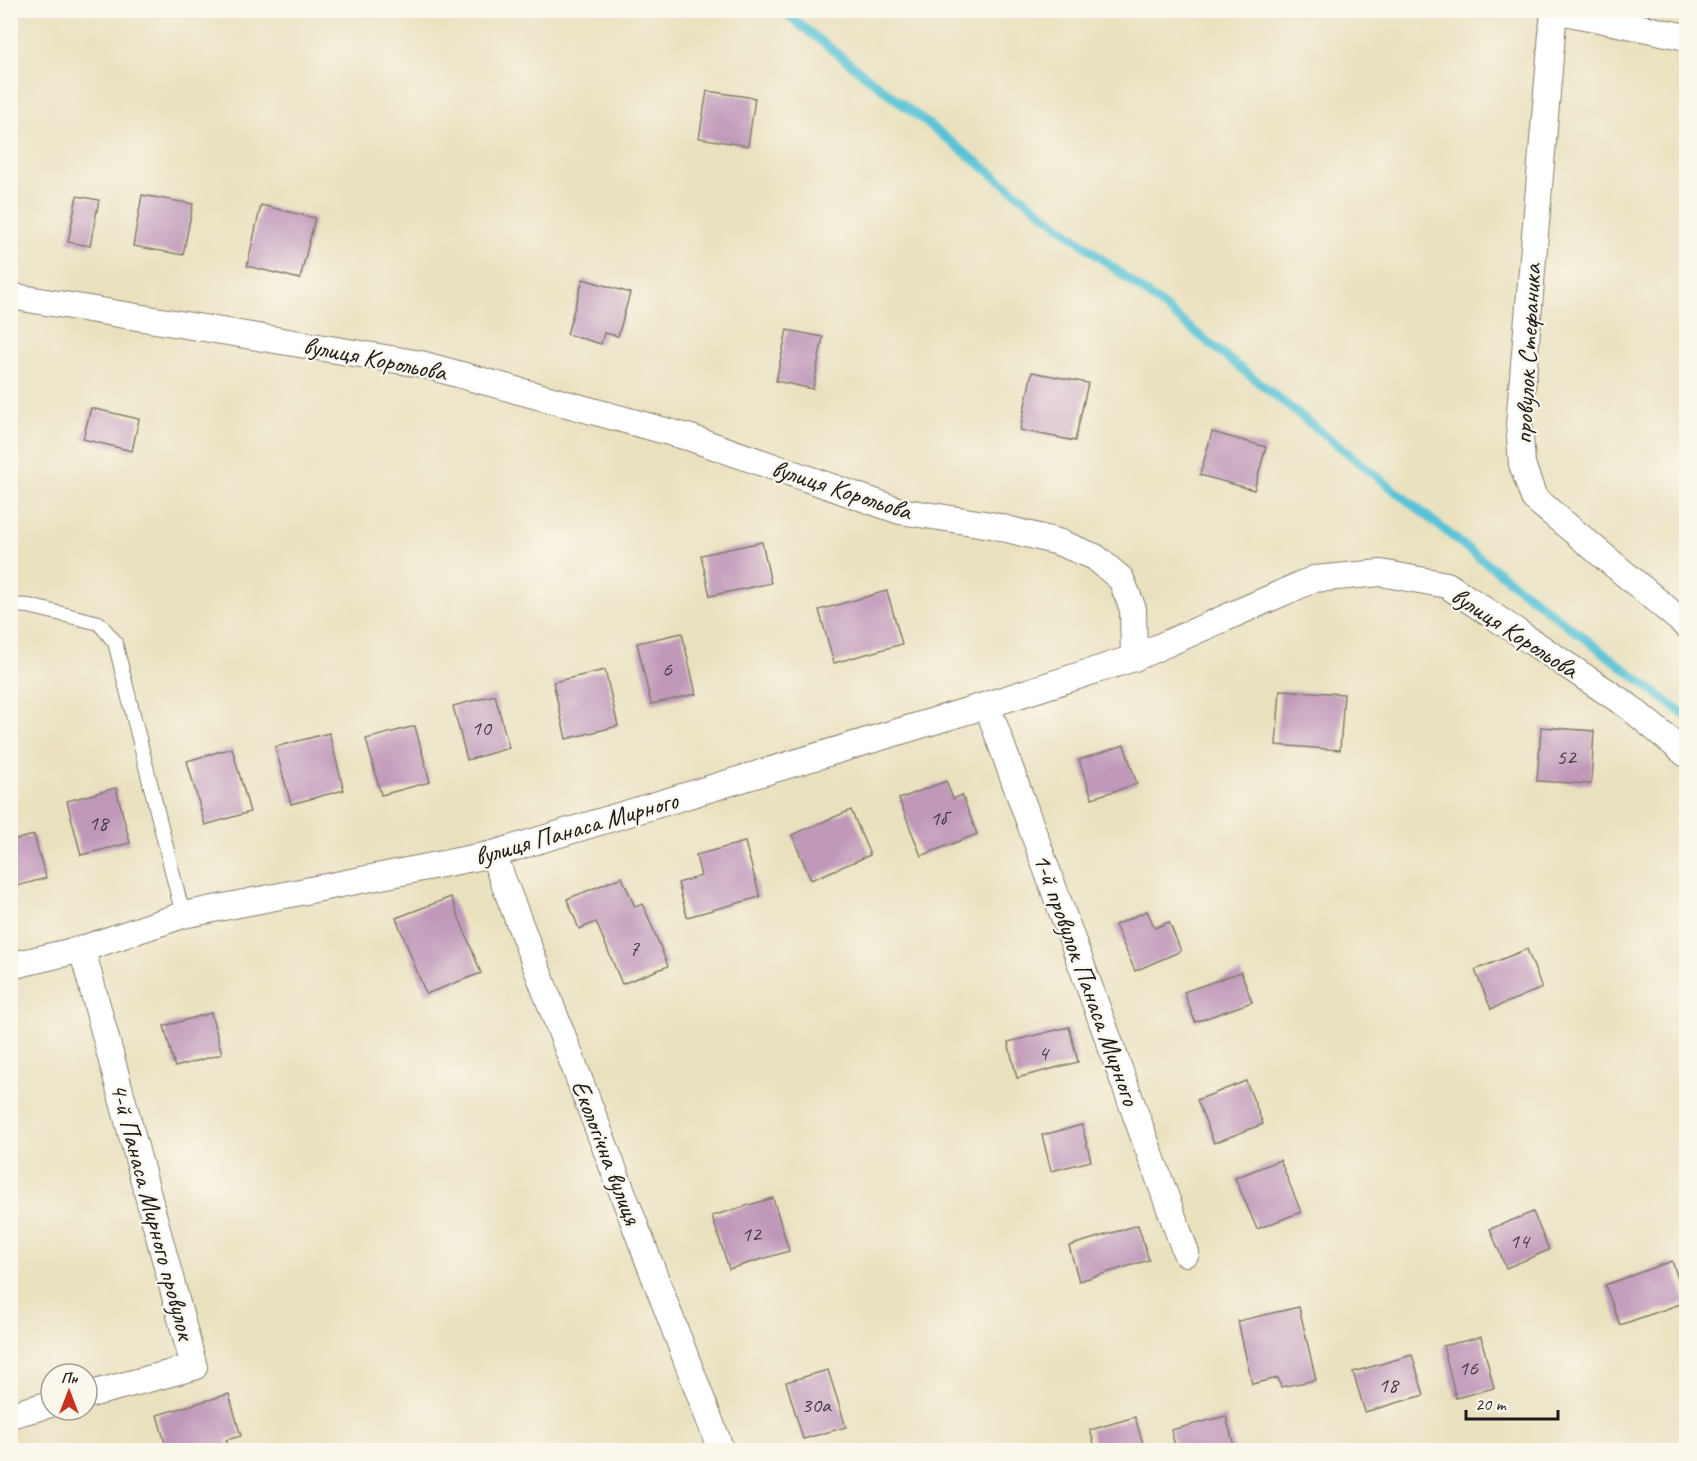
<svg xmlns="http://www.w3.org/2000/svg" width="1697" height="1461" viewBox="0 0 1697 1461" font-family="Caveat,sans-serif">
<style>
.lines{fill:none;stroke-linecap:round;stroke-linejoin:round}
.stream{stroke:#59c3d6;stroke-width:9}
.building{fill:#c099ba}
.lane-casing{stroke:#837e6e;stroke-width:16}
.street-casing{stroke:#837e6e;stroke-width:28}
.lane{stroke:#fff;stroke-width:14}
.street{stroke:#fff;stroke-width:26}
.labels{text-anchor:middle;stroke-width:4.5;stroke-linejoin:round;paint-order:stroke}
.number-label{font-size:22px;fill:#453b44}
.street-label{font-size:26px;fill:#1c1c1c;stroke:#fbf7ec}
</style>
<rect width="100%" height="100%" fill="#fbf7ec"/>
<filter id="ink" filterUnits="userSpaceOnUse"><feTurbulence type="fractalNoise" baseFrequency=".0167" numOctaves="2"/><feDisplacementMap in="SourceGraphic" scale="12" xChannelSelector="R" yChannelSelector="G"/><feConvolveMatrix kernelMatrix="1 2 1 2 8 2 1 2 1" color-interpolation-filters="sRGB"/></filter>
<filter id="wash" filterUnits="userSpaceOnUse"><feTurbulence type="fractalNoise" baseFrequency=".008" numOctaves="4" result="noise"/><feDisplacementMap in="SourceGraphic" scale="24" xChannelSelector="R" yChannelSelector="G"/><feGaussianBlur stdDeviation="1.35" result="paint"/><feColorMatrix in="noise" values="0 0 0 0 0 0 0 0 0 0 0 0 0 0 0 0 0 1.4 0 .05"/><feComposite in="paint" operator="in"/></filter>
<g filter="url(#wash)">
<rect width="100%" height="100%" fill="#eae1bf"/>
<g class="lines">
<polyline class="stream" points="781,10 1169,311 1467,548 1686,716"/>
</g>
<g id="blocks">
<g class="building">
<polygon points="707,91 755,98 748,146 699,138"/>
<polygon points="142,195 193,204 183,255 133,246"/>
<polygon points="77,196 99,200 90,246 68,242"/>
<polygon points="261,205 315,218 300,279 247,266"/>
<polygon points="583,279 630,293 618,336 604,333 601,344 567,334"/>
<polygon points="787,330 823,337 813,389 776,381"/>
<polygon points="1032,372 1088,383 1075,441 1020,430"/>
<polygon points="91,408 139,419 132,451 83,439"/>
<polygon points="1212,432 1266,447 1254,490 1200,475"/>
<polygon points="762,542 771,583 710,596 701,555"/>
<polygon points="887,591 902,644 834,663 819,610"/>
<polygon points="682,633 696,694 651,704 637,643"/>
<polygon points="605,670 618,726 566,739 553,682"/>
<polygon points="1280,690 1344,694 1340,750 1276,745"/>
<polygon points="495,695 509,748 467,760 453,706"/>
<polygon points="415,726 430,782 381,795 366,739"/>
<polygon points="1541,727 1594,731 1591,784 1537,781"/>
<polygon points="329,733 344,790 291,804 275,747"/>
<polygon points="1124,745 1137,784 1092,798 1079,760"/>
<polygon points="232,748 250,812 205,825 187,761"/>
<polygon points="946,781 953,799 962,795 977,834 921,856 899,799"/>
<polygon points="116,788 130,843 81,855 67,801"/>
<polygon points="851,810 870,855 811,880 792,835"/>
<polygon points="34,835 46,878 10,888 10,841"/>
<polygon points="745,842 760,897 687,917 678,883 701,876 696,855"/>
<polygon points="622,877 635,907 643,904 668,966 622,984 596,922 579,929 567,899"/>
<polygon points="451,897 481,973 426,994 396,918"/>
<polygon points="1147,911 1155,928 1169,922 1181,951 1135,971 1115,925"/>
<polygon points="1527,949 1542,988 1491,1009 1475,970"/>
<polygon points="1241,972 1252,1002 1195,1022 1184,992"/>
<polygon points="211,1013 222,1054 175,1067 164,1026"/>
<polygon points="1069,1027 1078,1062 1017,1078 1008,1042"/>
<polygon points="1246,1081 1263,1124 1214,1143 1197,1100"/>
<polygon points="1082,1125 1091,1161 1051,1171 1042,1135"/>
<polygon points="1280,1160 1301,1212 1257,1229 1235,1178"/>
<polygon points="773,1198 789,1251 729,1269 712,1216"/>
<polygon points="1533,1212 1549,1250 1506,1268 1490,1229"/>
<polygon points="1138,1225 1149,1260 1079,1281 1069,1246"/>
<polygon points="1672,1261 1686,1302 1620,1325 1605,1285"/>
<polygon points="1299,1307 1316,1380 1281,1387 1278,1378 1252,1384 1238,1321"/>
<polygon points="1481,1337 1494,1388 1456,1398 1443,1346"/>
<polygon points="1412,1355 1424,1395 1365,1412 1353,1372"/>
<polygon points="828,1370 846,1427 803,1439 786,1382"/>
<polygon points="229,1394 241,1436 226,1440 229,1449 167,1450 157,1415"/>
<polygon points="1226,1416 1235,1450 1176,1450 1171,1430"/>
<polygon points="1135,1417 1145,1450 1096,1450 1090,1430"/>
</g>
</g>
</g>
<g filter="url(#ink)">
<use href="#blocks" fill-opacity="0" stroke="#837e6e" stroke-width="1.5"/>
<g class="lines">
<defs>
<polyline id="lane" points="10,605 29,606 99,623 115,642 183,915"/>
<g id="street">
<polyline points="1554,10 1519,424 1522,464 1534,498 1686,625"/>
<polyline points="1555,10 1686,37"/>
<polyline points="10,296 421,364 691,438 900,511 991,525 1058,542 1095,557 1121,579 1133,609 1134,658"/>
<polyline points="987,705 1186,1253"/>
<polyline points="493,854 721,1450"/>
<polyline points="82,949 194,1367 87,1395"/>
<polyline points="10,966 82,949 183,915 493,854 987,705 1134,658 1314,579 1381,573 1447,585 1628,706 1686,754"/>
<polyline points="10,1415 51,1404"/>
</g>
</defs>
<use href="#lane" class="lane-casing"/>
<use href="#street" class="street-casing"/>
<use href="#lane" class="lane"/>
<use href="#street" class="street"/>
</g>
</g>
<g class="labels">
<g class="number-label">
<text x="667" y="676">6</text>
<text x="481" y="735">10</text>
<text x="1566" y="764">52</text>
<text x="938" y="825">1б</text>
<text x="98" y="830">18</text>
<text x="634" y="955">7</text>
<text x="1043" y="1060">4</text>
<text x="751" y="1241">12</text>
<text x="1519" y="1248">14</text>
<text x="1468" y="1375">16</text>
<text x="1388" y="1392">18</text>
<text x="816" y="1412">30а</text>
</g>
<g class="street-label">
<text transform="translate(1527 354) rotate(-87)" y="9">провулок Стефаника</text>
<text transform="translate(375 358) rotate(11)" y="9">вулиця Корольова</text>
<text transform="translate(842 489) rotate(18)" y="9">вулиця Корольова</text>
<text transform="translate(1515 632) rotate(33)" y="9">вулиця Корольова</text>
<text transform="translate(576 828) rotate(-16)" y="9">вулиця Панаса Мирного</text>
<text transform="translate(1087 979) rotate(70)" y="9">1-й провулок Панаса Мирного</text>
<text transform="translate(607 1152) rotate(69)" y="9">Екологічна вулиця</text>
<text transform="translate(153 1211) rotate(75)" y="9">4-й Панаса Мирного провулок</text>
</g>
</g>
<rect width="1697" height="1461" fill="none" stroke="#fbf7ec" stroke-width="36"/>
<g transform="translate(69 1392)"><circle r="28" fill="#fbf7ec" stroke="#a29f99" stroke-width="1.5"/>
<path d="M0-4.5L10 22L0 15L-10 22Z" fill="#c8321e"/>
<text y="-9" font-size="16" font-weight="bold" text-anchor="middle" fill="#1c1c1c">Пн</text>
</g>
<path d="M1466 1410v9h92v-9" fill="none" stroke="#1c1c1c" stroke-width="3"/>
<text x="1475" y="1410" font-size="18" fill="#1c1c1c" stroke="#fbf7ec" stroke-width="4.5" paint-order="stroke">20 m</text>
</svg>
